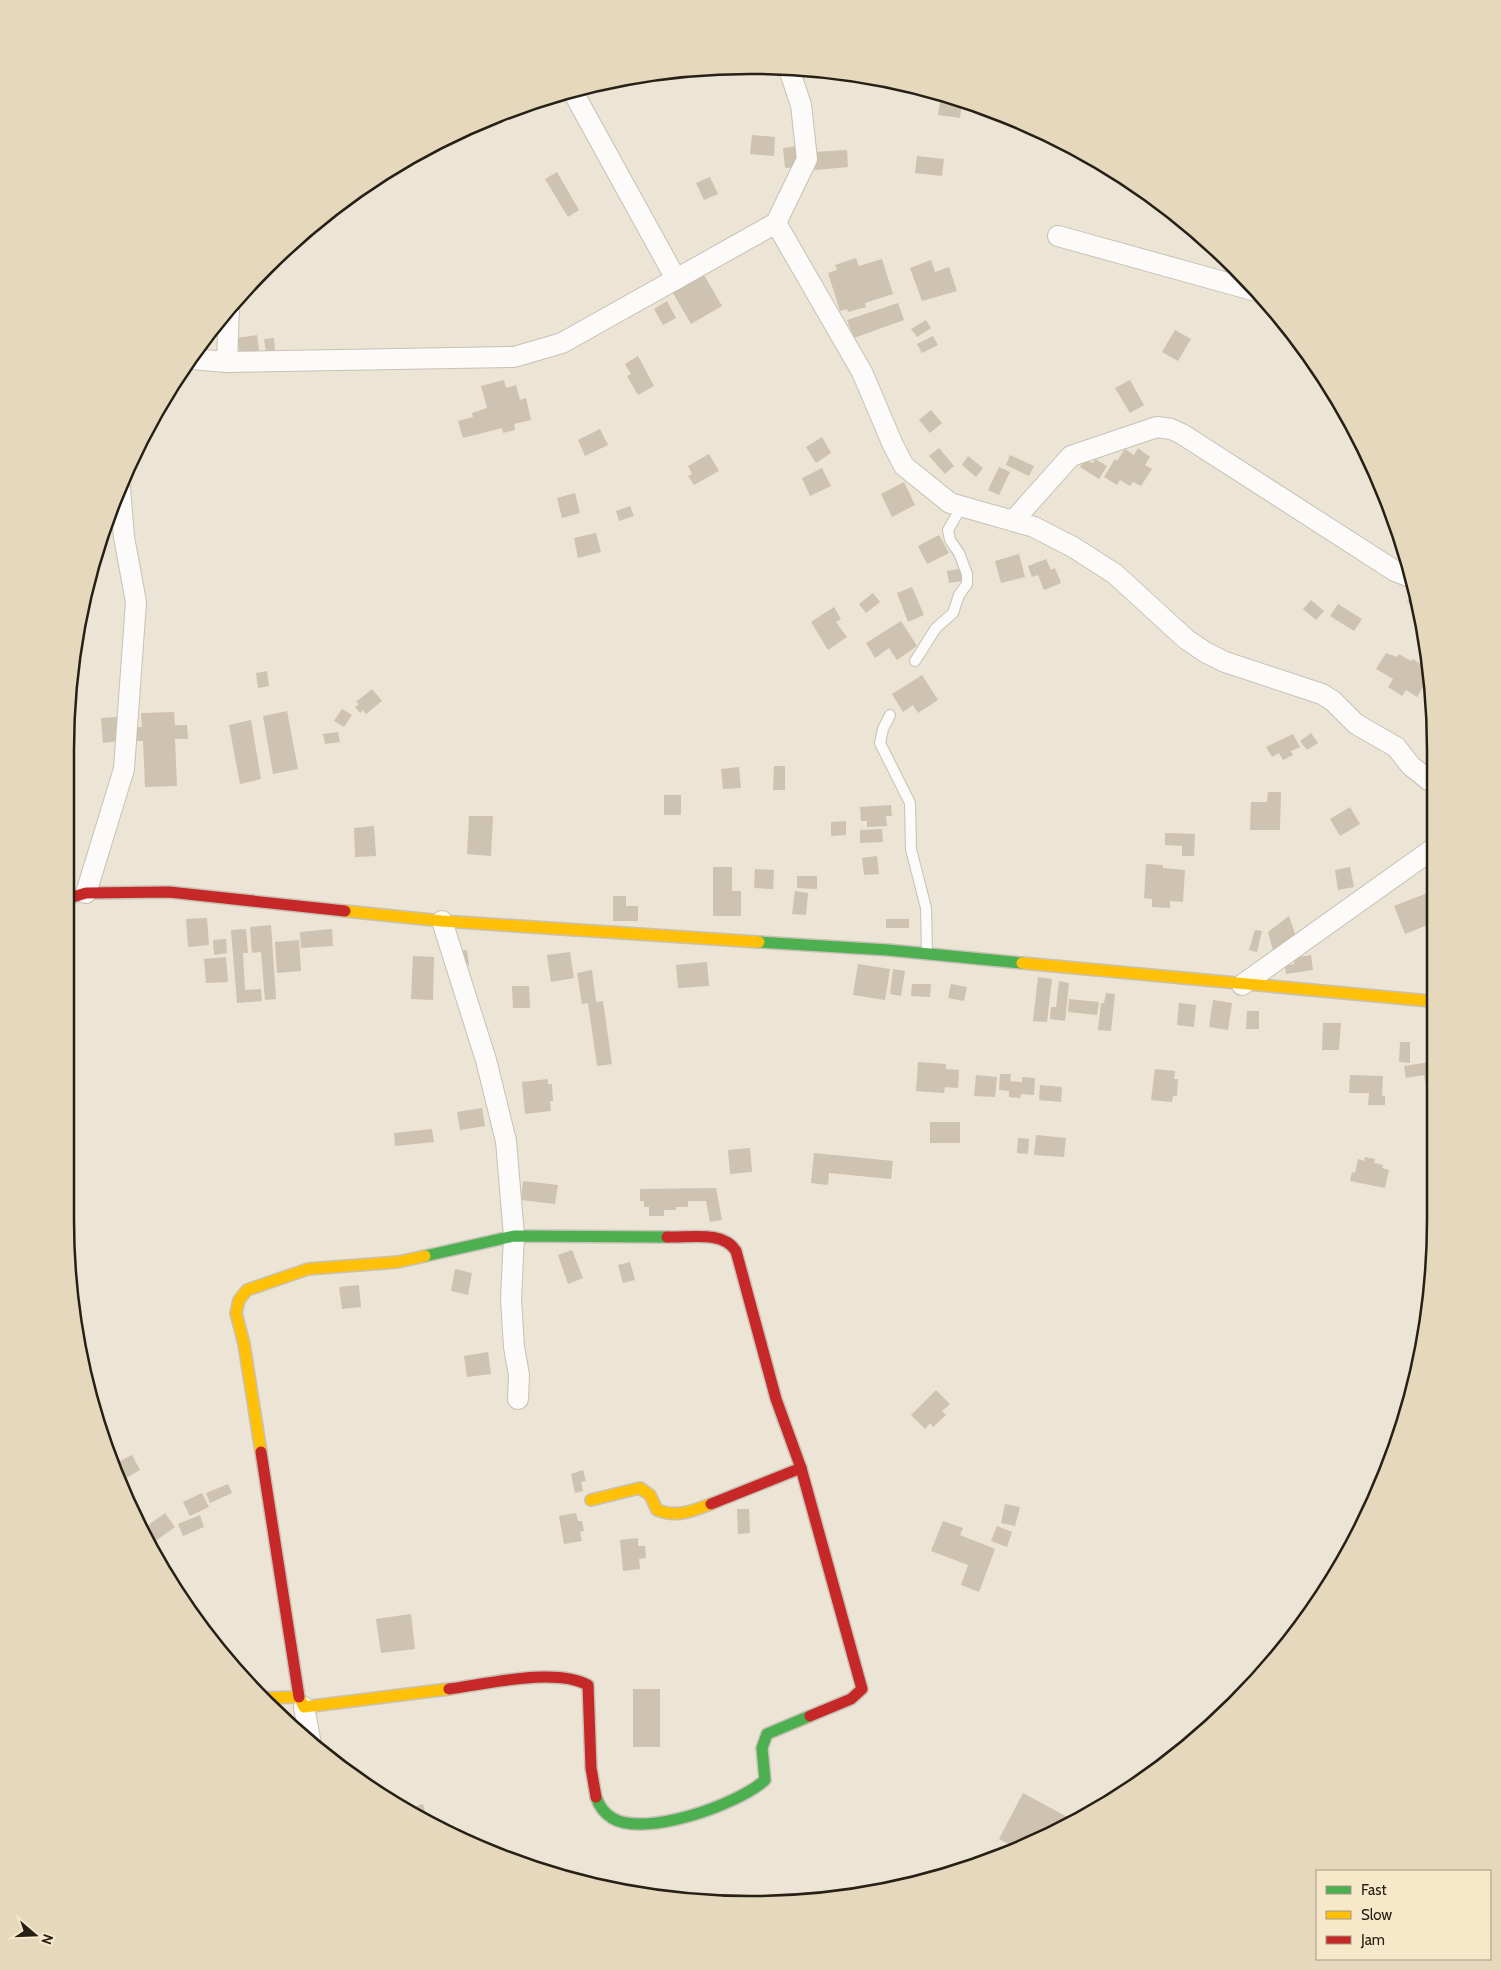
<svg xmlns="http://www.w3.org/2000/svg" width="1501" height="1970" viewBox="0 0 1501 1970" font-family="Cabin,sans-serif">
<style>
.building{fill:#cec2b1}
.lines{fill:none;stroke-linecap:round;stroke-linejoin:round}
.lane-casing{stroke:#c8c1b5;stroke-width:12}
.street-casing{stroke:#c8c1b5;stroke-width:22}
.fast-casing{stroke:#c8c1b5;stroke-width:14}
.slow-casing{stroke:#c8c1b5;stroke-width:14}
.jam-casing{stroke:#c8c1b5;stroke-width:14}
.lane{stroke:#fcfbf9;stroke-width:10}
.street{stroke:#fcfbf9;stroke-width:20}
.fast{stroke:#4caf50;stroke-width:11}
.slow{stroke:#ffc107;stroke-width:11}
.jam{stroke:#c62828;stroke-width:11}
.rim{fill:none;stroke:#262015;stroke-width:2.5}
</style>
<rect width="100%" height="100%" fill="#ece4d4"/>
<g class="building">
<polygon points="941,95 962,102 960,118 938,115"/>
<polygon points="752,135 775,137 774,156 750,154"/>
<polygon points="798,146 800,167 785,168 783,148"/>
<polygon points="847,150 848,167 815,170 813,152"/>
<polygon points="917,156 944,159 942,176 915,173"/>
<polygon points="557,172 579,210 568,217 545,179"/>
<polygon points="710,177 718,194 704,200 696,183"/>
<polygon points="856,258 859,266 882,259 893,294 865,303 866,307 848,312 847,309 840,311 828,273 837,270 835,265"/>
<polygon points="931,260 935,272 949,267 957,291 922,301 910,268"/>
<polygon points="701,270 722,306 691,324 670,288"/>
<polygon points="667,301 676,318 663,325 654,309"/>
<polygon points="898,303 904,320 854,338 847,320"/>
<polygon points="926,320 931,328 917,337 911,329"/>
<polygon points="1175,330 1191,339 1178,361 1162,352"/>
<polygon points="257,335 259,350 240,354 237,338"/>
<polygon points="933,336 938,345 922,353 917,344"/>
<polygon points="274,338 275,352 266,353 264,339"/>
<polygon points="638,356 654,386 638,395 627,376 631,374 625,364"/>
<polygon points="504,380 506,388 516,385 520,400 526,398 531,420 514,424 515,430 503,433 502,428 463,438 458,421 473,417 472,413 487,408 481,386"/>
<polygon points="1130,380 1144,405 1130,413 1115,388"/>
<polygon points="931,410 942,423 930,433 919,420"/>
<polygon points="600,429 608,445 585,456 578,440"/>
<polygon points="822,437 831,453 816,463 806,447"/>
<polygon points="939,448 954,466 945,474 929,456"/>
<polygon points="1138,448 1150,457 1145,465 1152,469 1141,486 1133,482 1130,486 1120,480 1117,485 1104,477 1115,459 1117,461 1125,449 1134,455"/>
<polygon points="709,454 719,471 694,485 688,476 692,474 688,466"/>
<polygon points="1010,455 1034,466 1029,476 1006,465"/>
<polygon points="968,456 983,468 976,477 962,465"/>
<polygon points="1085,459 1093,463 1095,459 1107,466 1099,479 1080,467"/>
<polygon points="999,467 1010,472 999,495 988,490"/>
<polygon points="822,468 831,486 810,496 802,478"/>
<polygon points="904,482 915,505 892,517 881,494"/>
<polygon points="575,493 580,513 562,518 557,498"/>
<polygon points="630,506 634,516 619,521 616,511"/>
<polygon points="596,533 601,552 578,558 574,538"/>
<polygon points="939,535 949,553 927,564 918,546"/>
<polygon points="1019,554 1025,577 1001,583 995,561"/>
<polygon points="1046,559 1051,570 1055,568 1061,583 1044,590 1038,575 1032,577 1028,566"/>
<polygon points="960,569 962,581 949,583 947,571"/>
<polygon points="912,587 924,615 908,622 897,593"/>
<polygon points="1414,591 1417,604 1415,607 1407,602"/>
<polygon points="873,593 880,602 866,613 859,604"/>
<polygon points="1311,600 1324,611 1316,620 1303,609"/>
<polygon points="1338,604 1362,619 1354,631 1330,616"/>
<polygon points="834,607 841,619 836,622 847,637 828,650 811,622"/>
<polygon points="83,610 85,622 80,623 82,610"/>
<polygon points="901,621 917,646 897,660 889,648 875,658 866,643"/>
<polygon points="80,628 83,645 76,646 79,628"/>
<polygon points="1386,653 1397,657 1399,654 1411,661 1413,659 1430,670 1430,676 1417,697 1406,690 1402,696 1388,687 1393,679 1376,669"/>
<polygon points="267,671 269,686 258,688 256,673"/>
<polygon points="922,675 938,700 918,713 913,705 903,712 892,694"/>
<polygon points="372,689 382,701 366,714 363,710 360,713 355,707 359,704 356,702"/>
<polygon points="342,709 352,715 344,727 334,721"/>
<polygon points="287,711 298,769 273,774 263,716"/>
<polygon points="174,712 175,725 187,725 188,739 175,739 177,786 145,787 143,741 131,741 131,728 142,727 141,713"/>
<polygon points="117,717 118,741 103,743 101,718"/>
<polygon points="251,720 261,779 240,784 229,725"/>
<polygon points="338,732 340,742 325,744 323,734"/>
<polygon points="1311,733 1318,743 1307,750 1300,741"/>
<polygon points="1293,734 1300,747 1291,751 1293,755 1283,760 1279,753 1272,757 1266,747"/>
<polygon points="774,766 785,766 785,790 773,790"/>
<polygon points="739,767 741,788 723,789 721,769"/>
<polygon points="1268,792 1281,792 1280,830 1250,830 1251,802 1267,802"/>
<rect x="664" y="795" width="17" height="20"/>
<polygon points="891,805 892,816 886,816 887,826 867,827 867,821 861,821 860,807"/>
<polygon points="1350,807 1360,824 1340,836 1330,819"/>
<polygon points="469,816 493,816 491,856 467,854"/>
<polygon points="846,821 846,835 831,836 831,822"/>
<polygon points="374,826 376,856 355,857 354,828"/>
<polygon points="882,829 883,842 860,843 860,830"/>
<polygon points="1165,833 1195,834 1194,856 1182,856 1182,846 1165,845"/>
<polygon points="877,856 879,874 864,875 862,858"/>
<polygon points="1146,864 1163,865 1163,868 1185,870 1183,902 1170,901 1170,908 1152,907 1152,899 1144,898"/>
<polygon points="713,867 732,867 732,891 741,891 741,916 713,916"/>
<polygon points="1350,867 1354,887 1338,890 1335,870"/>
<polygon points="755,869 774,870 773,889 754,888"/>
<polygon points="797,876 817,876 817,889 797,888"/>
<polygon points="795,891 808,893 806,915 792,914"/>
<polygon points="1430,892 1430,924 1405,934 1394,906"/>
<polygon points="613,896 626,896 626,906 638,906 638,921 613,921"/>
<polygon points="1289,916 1296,937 1274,954 1268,932"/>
<polygon points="207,918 209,945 188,947 186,919"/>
<rect x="886" y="919" width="23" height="9"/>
<polygon points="271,925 276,999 265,1000 261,952 252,953 250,927"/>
<polygon points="246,929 248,953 243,953 245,990 261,989 262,1001 237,1003 231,930"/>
<polygon points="332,929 333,946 301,948 300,932"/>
<polygon points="1255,930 1262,931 1257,952 1249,950"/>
<polygon points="226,939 227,953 214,955 213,940"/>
<polygon points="299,940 301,971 277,973 275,942"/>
<polygon points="467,950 469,965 459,966 457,951"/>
<polygon points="570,952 574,978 551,982 547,955"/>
<polygon points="1311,955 1313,970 1286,974 1285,966 1294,964 1294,958"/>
<polygon points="413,956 434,957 433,1000 411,999"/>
<polygon points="226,957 228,982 206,983 204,959"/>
<polygon points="707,962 709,986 678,988 676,965"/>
<polygon points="858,964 890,969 885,1000 853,995"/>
<polygon points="893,969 905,971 901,996 890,994"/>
<polygon points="592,970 596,1002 603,1001 612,1064 597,1066 588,1003 582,1004 577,973"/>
<polygon points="1038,977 1052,979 1047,1022 1033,1021"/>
<polygon points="1059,981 1069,983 1065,1021 1050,1019 1051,1007 1056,1007"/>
<polygon points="912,984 931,984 930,997 911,996"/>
<polygon points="951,984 967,987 964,1001 948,998"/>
<polygon points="512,986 529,986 530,1008 513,1008"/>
<polygon points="1106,993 1115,994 1111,1031 1098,1030 1101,1003 1104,1003"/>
<polygon points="1069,999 1099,1002 1097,1015 1068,1012"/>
<polygon points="1213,1000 1232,1003 1228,1030 1209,1027"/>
<polygon points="1179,1003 1196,1005 1194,1027 1177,1025"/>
<polygon points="1247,1011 1259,1011 1259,1029 1246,1029"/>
<polygon points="1323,1023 1341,1023 1339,1050 1322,1050"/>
<polygon points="1400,1042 1410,1042 1410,1063 1399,1062"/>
<polygon points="918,1062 946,1064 946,1069 959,1070 958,1088 945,1087 944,1093 916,1091"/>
<polygon points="1430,1062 1430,1104 1429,1104 1424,1075 1406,1078 1404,1066"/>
<polygon points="1155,1069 1175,1071 1174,1079 1178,1079 1177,1096 1173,1096 1172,1102 1151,1100"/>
<polygon points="1000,1074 1011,1074 1010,1081 1022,1082 1022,1077 1035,1078 1034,1095 1021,1094 1020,1098 1009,1097 1009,1091 999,1090"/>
<polygon points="976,1075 997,1077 995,1097 974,1096"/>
<polygon points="1350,1075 1383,1076 1382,1096 1385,1096 1385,1105 1368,1105 1369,1093 1349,1093"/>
<polygon points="548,1079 548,1084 552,1084 553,1101 550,1101 551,1111 525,1114 522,1082"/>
<polygon points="1040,1085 1062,1087 1061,1102 1039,1100"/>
<polygon points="482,1108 485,1126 460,1130 457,1112"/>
<rect x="930" y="1122" width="30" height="21"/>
<polygon points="432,1129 434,1142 395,1146 394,1133"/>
<polygon points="1036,1135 1066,1138 1064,1157 1034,1155"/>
<polygon points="1018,1138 1029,1139 1028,1154 1017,1153"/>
<polygon points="750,1148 752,1172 730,1174 728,1150"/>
<polygon points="814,1153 893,1161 891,1179 829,1173 828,1185 811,1183"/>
<polygon points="1365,1157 1375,1159 1374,1163 1383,1165 1382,1168 1389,1170 1385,1188 1350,1181 1352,1172 1355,1173 1358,1159 1364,1161"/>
<polygon points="523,1181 558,1185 555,1204 521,1200"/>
<polygon points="716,1188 722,1220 710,1222 706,1201 688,1201 688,1207 676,1207 676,1210 664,1210 664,1216 649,1216 649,1207 644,1207 644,1201 640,1201 640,1189"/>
<polygon points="572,1250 583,1278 568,1284 558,1255"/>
<polygon points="630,1262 635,1280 623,1283 618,1265"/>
<polygon points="455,1269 472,1273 468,1295 451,1291"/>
<polygon points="359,1285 361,1307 342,1309 339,1287"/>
<polygon points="488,1352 491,1374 467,1377 464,1356"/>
<polygon points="936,1390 950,1404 942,1411 946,1415 933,1427 930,1423 925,1429 911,1415"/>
<polygon points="132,1455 140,1470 124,1479 116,1463"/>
<polygon points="583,1470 586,1481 581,1482 583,1491 575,1493 571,1474"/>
<polygon points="228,1484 232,1493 210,1503 206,1493"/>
<polygon points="202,1493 209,1507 190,1516 183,1502"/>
<polygon points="1005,1504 1020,1507 1015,1526 1001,1523"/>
<polygon points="737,1509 749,1509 750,1533 738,1534"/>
<polygon points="165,1513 175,1527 150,1545 143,1529"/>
<polygon points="576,1513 578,1521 582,1521 584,1531 580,1532 582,1541 564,1544 559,1516"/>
<polygon points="200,1515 204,1527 183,1536 178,1524"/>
<polygon points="943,1521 963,1528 960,1535 995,1549 979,1592 961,1585 968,1565 931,1551"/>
<polygon points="997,1526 1012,1532 1007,1547 991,1541"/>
<polygon points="638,1538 638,1546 645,1546 646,1558 639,1559 640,1569 623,1571 620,1540"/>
<polygon points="411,1614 415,1649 381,1653 376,1619"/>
<rect x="633" y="1689" width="27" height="58"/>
<polygon points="1023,1793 1071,1819 1014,1847 999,1839"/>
<polygon points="423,1804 428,1823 407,1809"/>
</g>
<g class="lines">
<defs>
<g id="lane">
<polyline points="915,661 936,628 953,613 959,595 967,584 967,574 959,553 950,540 948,530 962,506"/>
<polyline points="890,715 883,729 880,743 910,803 911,849 926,908 927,953"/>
</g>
<g id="street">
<polyline points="573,92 676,279"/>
<polyline points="776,223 862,372 893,445 904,466 950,503 1034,527 1073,547 1115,574 1186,639 1205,652 1225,662 1322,694 1333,701 1356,724 1396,747 1411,766 1430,781"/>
<polyline points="1058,236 1256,291"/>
<polyline points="191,359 227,362 514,357 562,343 776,223 807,159 801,105 789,69"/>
<polyline points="227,362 229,308"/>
<polyline points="1013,521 1071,456 1157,427 1171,429 1182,434 1395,571 1410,577"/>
<polyline points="86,893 124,769 136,602 124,537 120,488"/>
<polyline points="442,921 486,1060 506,1141 514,1236 511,1299 514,1347 519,1375 518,1399"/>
<polyline points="1242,985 1430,851"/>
<polyline points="304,1707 311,1744"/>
</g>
<g id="fast">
<polyline points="759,942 888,950 1022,963"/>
<polyline points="425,1256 514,1236 667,1237"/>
<path d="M596,1797C599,1806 604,1813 612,1818C645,1838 739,1804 765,1780L762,1748L767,1734L810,1716"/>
</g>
<g id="slow">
<polyline points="345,911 442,921 759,942"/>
<polyline points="1022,963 1430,1001"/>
<polyline points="261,1452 244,1344 236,1313 239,1300 247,1290 308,1269 398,1262 425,1256"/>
<path d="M591,1500L640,1488L650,1495L657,1510C677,1518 692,1511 711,1504"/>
<polyline points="261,1698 299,1697 304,1707 449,1689"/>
</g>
<g id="jam">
<polyline points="66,899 86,893 169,892 345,911"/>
<path d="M667,1237C689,1238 723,1230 736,1251L776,1399L801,1468"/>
<polyline points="261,1452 299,1697"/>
<polyline points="711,1504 801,1468 862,1689 851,1699 810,1716"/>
<path d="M449,1689C487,1684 555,1667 588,1685L591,1768L596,1797"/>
</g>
</defs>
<use href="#lane" class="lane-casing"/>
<use href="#street" class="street-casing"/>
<use href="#fast" class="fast-casing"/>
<use href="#slow" class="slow-casing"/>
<use href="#jam" class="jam-casing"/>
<use href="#lane" class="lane"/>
<use href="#street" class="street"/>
<use href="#fast" class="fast"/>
<use href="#slow" class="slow"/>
<use href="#jam" class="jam"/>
</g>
<path d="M0 0H1501V1970H0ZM750 74H751A676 676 0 0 1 1427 750V1220A676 676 0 0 1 751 1896H750A676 676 0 0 1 74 1220V750A676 676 0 0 1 750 74Z" fill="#e6d8bc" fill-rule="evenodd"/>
<path class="rim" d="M750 74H751A676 676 0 0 1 1427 750V1220A676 676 0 0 1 751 1896H750A676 676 0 0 1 74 1220V750A676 676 0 0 1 750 74Z"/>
<rect x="1316" y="1870" width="175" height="90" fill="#f7e8ca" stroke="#a39882"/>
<rect x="1326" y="1886" width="25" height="8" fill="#4caf50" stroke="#a39882"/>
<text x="1361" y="1895" font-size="15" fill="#262015">Fast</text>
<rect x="1326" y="1911" width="25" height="8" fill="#ffc107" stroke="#a39882"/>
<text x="1361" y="1920" font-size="15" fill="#262015">Slow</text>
<rect x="1326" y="1936" width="25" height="8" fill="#c62828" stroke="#a39882"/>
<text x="1361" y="1945" font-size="15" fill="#262015">Jam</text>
<g transform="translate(35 1935) rotate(109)" stroke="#f7e8ca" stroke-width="4" paint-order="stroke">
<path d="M0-4L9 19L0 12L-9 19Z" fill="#262015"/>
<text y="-8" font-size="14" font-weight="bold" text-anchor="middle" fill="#262015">N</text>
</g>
</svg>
